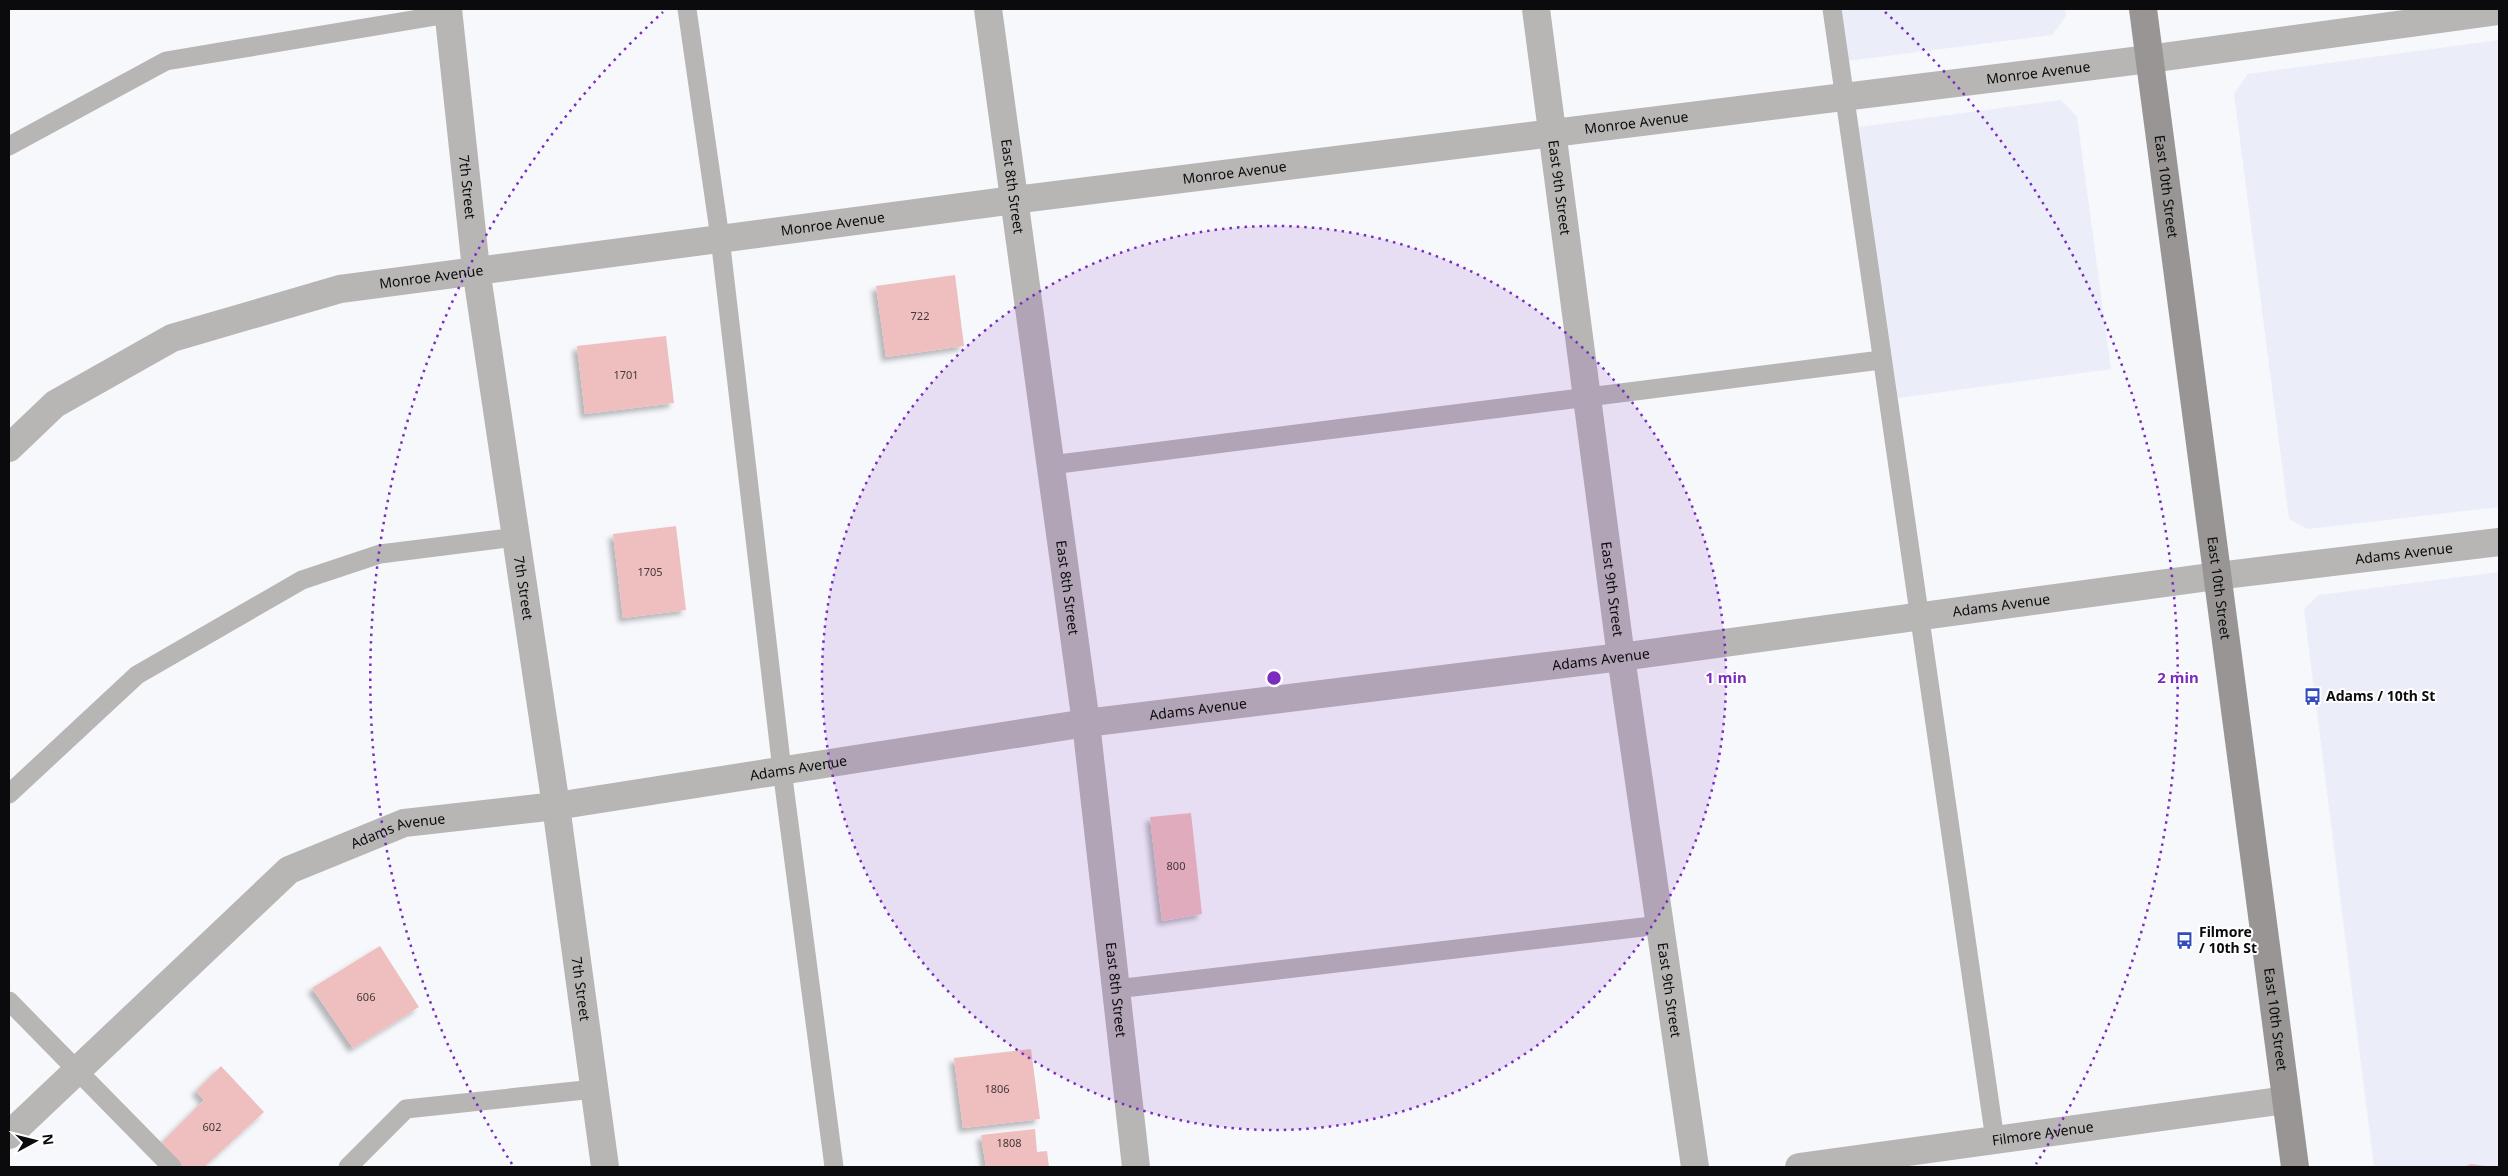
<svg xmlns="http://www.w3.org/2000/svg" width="2508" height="1176" viewBox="0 0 2508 1176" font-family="'Noto Sans',sans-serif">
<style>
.built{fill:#ebedf9}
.building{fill:#eebfbe;filter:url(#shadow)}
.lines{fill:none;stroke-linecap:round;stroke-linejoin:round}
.lane{stroke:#b8b5b5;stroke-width:19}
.street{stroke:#b8b5b5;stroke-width:28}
.secondary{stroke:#989594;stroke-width:28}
.ring{fill:none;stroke:#7b2cbf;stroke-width:2.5;stroke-dasharray:2.5 5}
.labels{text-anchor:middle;stroke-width:4;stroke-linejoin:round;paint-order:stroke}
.number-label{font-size:11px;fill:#443839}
.street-label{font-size:14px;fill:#0b0b0d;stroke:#fff}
.poi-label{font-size:14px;font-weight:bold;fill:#0b0b0d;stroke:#fff;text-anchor:start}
.centre{fill:#7b2cbf;stroke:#fff;stroke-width:2.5}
.ring-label{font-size:15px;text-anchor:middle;font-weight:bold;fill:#7b2cbf;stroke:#fff;stroke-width:4;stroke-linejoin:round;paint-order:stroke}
</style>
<defs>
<filter id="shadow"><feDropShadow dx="-4.5" dy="4.5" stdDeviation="2.5" flood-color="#0004"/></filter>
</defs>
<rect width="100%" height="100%" fill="#f7f8fc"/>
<g class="built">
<polygon points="1841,9 2065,9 2066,16 2052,35 1847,61"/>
<polygon points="2499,40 2499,507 2308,529 2289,519 2234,94 2248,74"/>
<polygon points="2061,100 2077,117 2111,369 1898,398 1859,127"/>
<polygon points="2499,572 2499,1167 2374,1167 2304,609 2319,595"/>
</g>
<g class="building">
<polygon points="955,275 964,346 886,357 876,286"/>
<polygon points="666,336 674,403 585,414 577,346"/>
<polygon points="676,526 686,610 623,618 613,534"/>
<polygon points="1191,813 1202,914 1162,921 1150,817"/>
<polygon points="380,946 419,1007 353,1048 312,988"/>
<polygon points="1031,1049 1040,1119 963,1128 954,1058"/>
<polygon points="221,1066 264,1112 204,1167 183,1167 162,1142 204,1100 196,1091"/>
<polygon points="1035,1129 1037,1152 1047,1151 1049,1167 986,1167 981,1135"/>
<polygon points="2471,1164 2486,1166 2485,1167 2463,1167"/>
</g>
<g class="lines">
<g class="lane">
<polyline points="687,9 720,238 782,770 834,1167"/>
<polyline points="1832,9 1995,1140"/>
<polyline points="9,146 166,61 448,14"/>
<polyline points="1051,465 1881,360"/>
<polyline points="9,794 137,675 302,580 380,554 516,537"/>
<polyline points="1116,989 1660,925"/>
<polyline points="9,1001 172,1167"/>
<polyline points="348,1167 406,1109 594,1089"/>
</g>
<g class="street">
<path id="s1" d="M448,9L476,269L556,806L605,1167"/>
<path id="s2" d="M988,9L1086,723L1136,1167"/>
<path id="s3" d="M1536,9L1621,657L1695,1167"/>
<path id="s4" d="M9,448L55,404L172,338L340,289L1014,200L2149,59L2499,11"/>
<path id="s5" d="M9,1135L289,870L404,823L556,806L1086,723L1621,657L2217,576L2499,542"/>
<path id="s6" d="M1799,1167L2286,1100"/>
</g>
<path class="secondary" id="s7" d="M2143,9L2295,1167"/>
</g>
<circle cx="1274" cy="678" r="452" fill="#7b2cbf" fill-opacity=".12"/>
<g class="ring">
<circle cx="1274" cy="678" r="452"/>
<path d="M512 1164A904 904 0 0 1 663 12M1885 12A904 904 0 0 1 2036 1164"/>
</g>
<defs>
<symbol id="bus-bare" viewBox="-9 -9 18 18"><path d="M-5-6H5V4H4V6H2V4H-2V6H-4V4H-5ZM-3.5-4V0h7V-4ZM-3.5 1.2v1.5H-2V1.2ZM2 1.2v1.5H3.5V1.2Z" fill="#334cbd" stroke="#fff" stroke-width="2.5" paint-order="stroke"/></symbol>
</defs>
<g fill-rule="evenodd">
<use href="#bus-bare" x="2300" y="684" width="25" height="25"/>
<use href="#bus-bare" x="2172" y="928" width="25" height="25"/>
</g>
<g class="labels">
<g class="number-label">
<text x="920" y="320">722</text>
<text x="626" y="379">1701</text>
<text x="650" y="576">1705</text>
<text x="1176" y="870">800</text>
<text x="366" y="1001">606</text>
<text x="997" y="1093">1806</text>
<text x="212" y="1131">602</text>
<text x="1009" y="1147">1808</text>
</g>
<g class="street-label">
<text dy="5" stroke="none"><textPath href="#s4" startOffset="2085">Monroe Avenue</textPath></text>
<text dy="5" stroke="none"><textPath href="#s4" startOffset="1680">Monroe Avenue</textPath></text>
<text dy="5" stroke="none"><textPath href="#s4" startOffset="1275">Monroe Avenue</textPath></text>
<text dy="5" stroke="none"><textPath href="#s2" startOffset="179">East 8th Street</textPath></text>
<text dy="5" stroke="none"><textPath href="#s7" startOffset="179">East 10th Street</textPath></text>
<text dy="5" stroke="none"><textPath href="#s1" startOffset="179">7th Street</textPath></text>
<text dy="5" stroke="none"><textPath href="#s3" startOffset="180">East 9th Street</textPath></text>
<text dy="5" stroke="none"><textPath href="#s4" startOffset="870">Monroe Avenue</textPath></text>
<text dy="5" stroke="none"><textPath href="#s4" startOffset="465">Monroe Avenue</textPath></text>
<text dy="5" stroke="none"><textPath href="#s5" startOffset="2528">Adams Avenue</textPath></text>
<text dy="5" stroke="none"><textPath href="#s2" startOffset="584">East 8th Street</textPath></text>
<text dy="5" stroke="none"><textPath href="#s1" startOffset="584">7th Street</textPath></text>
<text dy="5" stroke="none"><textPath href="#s3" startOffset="585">East 9th Street</textPath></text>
<text dy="5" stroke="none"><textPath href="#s7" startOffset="584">East 10th Street</textPath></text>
<text dy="5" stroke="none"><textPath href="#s5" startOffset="2122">Adams Avenue</textPath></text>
<text dy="5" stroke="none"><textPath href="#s5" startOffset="1718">Adams Avenue</textPath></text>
<text dy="5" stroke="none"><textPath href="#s5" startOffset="1312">Adams Avenue</textPath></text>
<text dy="5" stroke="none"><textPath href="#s5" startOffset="908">Adams Avenue</textPath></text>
<text dy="5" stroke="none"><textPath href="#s5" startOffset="502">Adams Avenue</textPath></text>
<text dy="5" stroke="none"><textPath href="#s1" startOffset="989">7th Street</textPath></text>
<text dy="5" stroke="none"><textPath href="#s2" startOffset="989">East 8th Street</textPath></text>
<text dy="5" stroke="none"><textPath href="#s3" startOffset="990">East 9th Street</textPath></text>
<text dy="5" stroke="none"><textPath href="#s7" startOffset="1019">East 10th Street</textPath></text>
<text dy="5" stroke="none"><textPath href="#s6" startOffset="246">Filmore Avenue</textPath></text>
</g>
<g class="poi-label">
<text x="2326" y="701">Adams / 10th St</text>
<text x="2199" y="937">Filmore<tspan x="2199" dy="16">/ 10th St</tspan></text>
</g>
</g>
<circle cx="1274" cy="678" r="8" class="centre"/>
<g class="ring-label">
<text x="1726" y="683">1 min</text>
<text x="2178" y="683">2 min</text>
</g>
<rect width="2508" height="1176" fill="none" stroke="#0b0b0d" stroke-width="20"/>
<g transform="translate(35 1141) rotate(83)" stroke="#ffffff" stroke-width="4" paint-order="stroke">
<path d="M0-4L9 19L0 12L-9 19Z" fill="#0b0b0d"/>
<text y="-8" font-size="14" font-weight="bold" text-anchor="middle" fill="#0b0b0d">N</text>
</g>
</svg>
